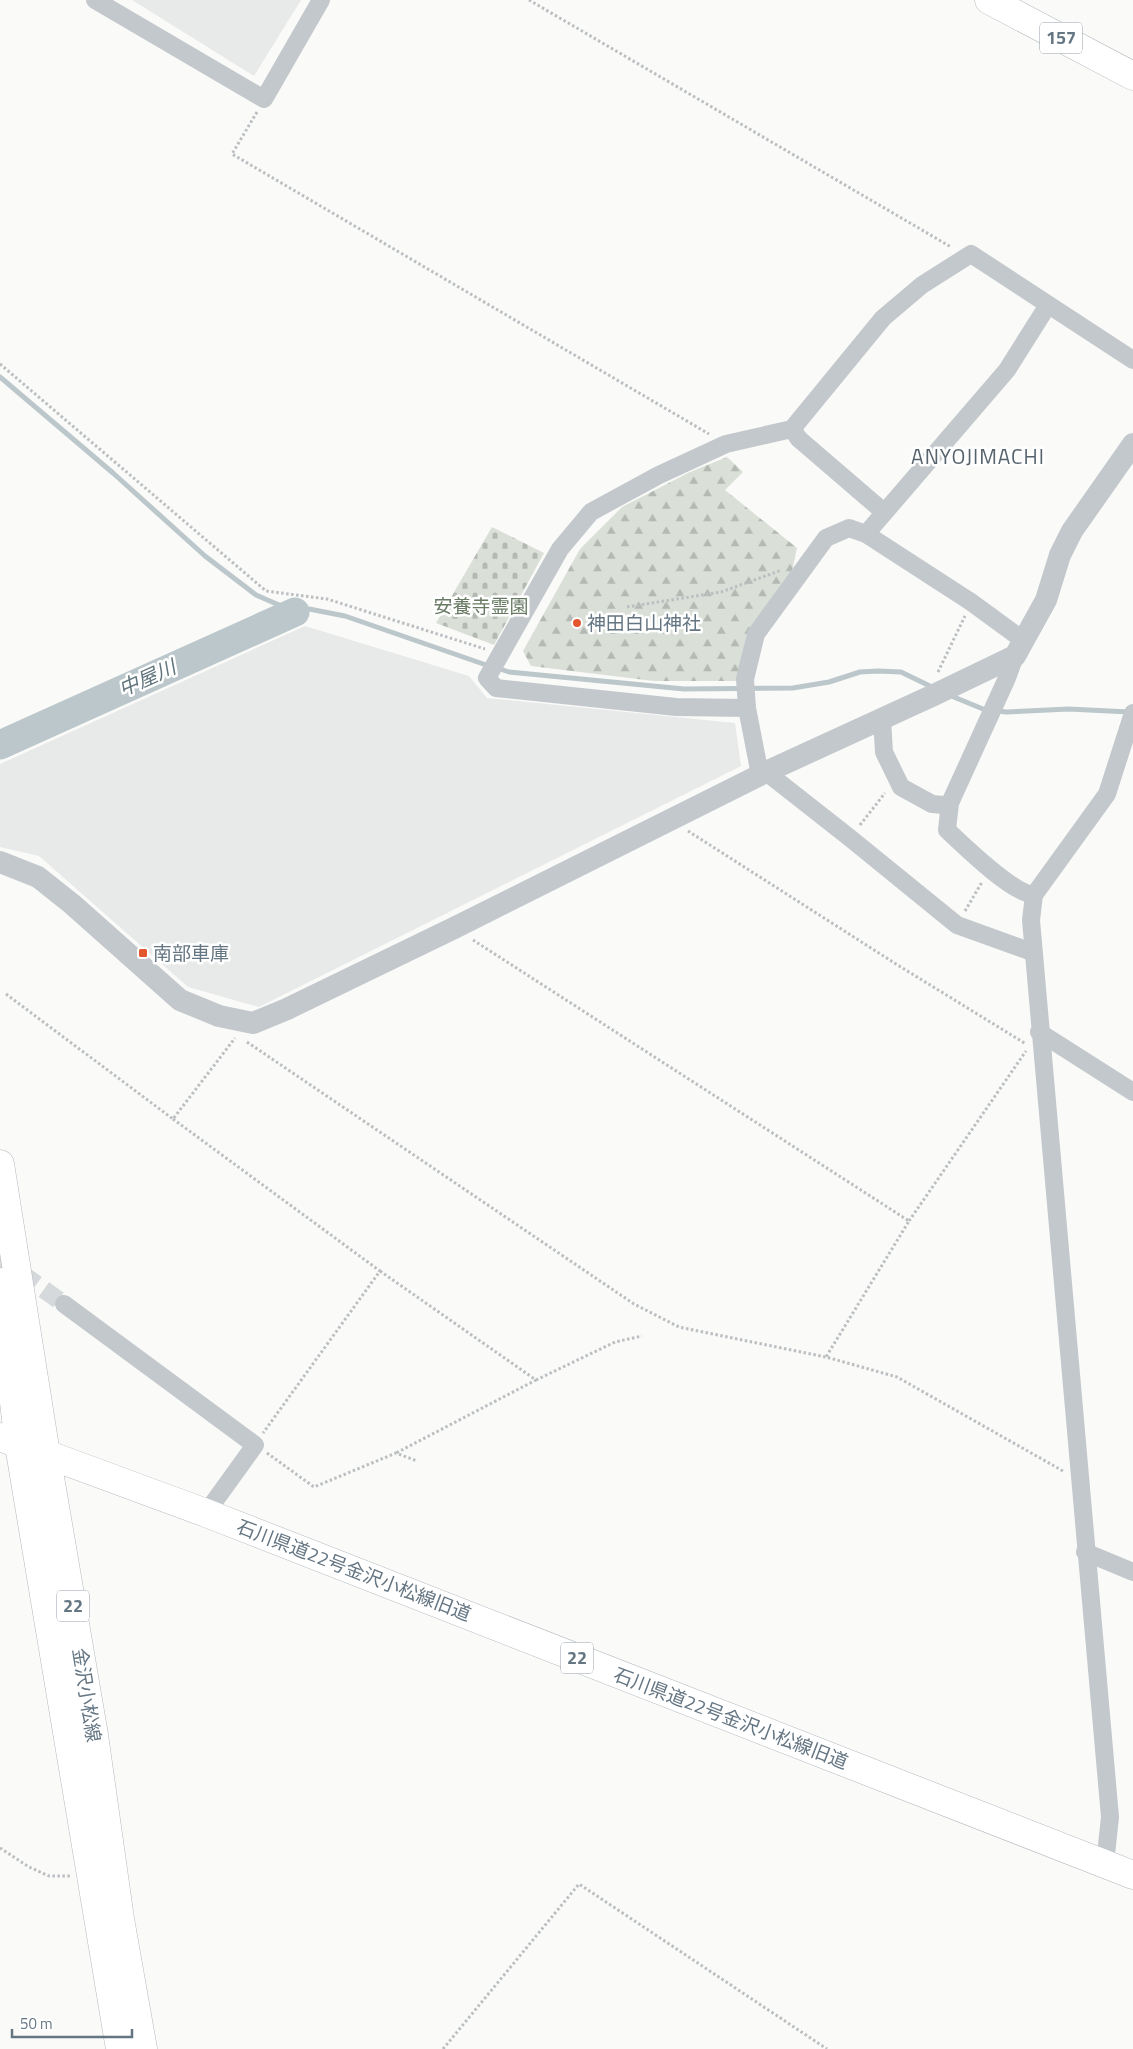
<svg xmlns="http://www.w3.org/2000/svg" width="1133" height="2049" viewBox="0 0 1133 2049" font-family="'Titillium Web','Noto Sans JP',sans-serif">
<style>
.built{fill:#e8e9e9}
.forest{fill:url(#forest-firs)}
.cemetery{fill:url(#cemetery-stones)}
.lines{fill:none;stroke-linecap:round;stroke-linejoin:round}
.stream{stroke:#bbc7cb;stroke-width:5}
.river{stroke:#bbc7cb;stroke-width:29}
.minor-tunnel{stroke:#d5d9db;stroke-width:18;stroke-dasharray:18 9;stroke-linecap:butt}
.primary-casing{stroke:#b5babe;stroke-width:29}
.trunk-casing{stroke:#b4b9bd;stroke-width:29}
.path{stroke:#bbbfc2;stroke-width:3;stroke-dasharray:2.5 2.5;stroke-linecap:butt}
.minor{stroke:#c3c8cc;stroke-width:18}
.tertiary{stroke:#c3c8cc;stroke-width:22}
.primary{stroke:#fff;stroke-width:28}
.trunk{stroke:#fff;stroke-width:28}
.poi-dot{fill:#e4572e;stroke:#fff;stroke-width:2}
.labels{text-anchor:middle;stroke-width:5;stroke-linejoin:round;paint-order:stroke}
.shield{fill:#fff;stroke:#939fa8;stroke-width:1}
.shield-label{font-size:18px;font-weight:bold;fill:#657683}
.park-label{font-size:19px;fill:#687a64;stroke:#fff}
.poi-label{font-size:19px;fill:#657683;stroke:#fff;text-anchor:start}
.street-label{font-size:19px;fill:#657683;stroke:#fff}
.water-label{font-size:20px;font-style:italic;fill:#60757c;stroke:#fff}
.quarter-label{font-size:21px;letter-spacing:1px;fill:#57646e;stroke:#fff}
</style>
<defs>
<pattern id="forest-firs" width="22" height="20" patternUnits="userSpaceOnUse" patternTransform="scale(1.25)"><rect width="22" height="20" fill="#dadfd7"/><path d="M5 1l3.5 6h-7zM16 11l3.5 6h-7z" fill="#b4b9b4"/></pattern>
<pattern id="cemetery-stones" width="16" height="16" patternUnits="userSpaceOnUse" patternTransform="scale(1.25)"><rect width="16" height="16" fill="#dadfd7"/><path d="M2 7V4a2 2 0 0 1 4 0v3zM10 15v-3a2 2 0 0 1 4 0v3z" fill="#b4b9b4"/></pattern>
</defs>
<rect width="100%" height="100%" fill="#fafaf8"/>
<g class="built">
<polygon points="132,0 301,0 254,76"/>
<polygon points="305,626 469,676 487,698 735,723 741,766 259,1007 188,987 39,856 0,847 0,764"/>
</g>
<polygon class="forest" points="727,457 743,472 725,490 797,548 792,571 746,636 737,681 654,681 531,666 523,651 580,549 622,507 690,472"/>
<polygon class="cemetery" points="492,527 544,553 494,645 436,623"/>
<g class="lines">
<g class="stream">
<polyline points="0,377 113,473 205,556 256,595 295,612 309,609 345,616 489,666"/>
<polyline points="497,668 509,672 684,689 793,688 829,682 860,672 878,671 901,672 934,688"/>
<polyline points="949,695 983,709 1006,712 1069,709 1129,712"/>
</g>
<polyline class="river" points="0,745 295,612"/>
<polyline class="minor-tunnel" points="0,1258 64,1304"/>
<defs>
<g id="primary">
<polyline points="0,1164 46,1454 94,1735 120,1919 143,2049"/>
<polyline points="0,1282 19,1445 120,2049"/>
<polyline points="0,1437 206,1513 1133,1875"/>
</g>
<polyline id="trunk" points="989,0 1133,76"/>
</defs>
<use href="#primary" class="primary-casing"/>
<use href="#trunk" class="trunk-casing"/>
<g class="path">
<polyline points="529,0 951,247"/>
<polyline points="257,112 232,154 709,434"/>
<polyline points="0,364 266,591 327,599 485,649"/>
<polyline points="627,607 721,592 782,570"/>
<polyline points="938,672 965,616"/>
<polyline points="860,825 885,793"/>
<polyline points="688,831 896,964 1026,1044"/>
<polyline points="965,911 982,882"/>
<polyline points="473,940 909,1221 826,1357 897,1377 1063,1471"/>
<polyline points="6,994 173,1119 235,1038"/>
<polyline points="247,1042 634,1304 679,1327 826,1357"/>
<polyline points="173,1119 380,1271 263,1433"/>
<polyline points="909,1221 1026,1051"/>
<polyline points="380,1271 536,1380 396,1453"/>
<polyline points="536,1380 615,1342 642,1336"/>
<polyline points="267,1453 314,1487 396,1453 417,1461"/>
<polyline points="0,1848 29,1867 49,1876 70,1876"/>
<polyline points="443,2049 579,1884 827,2049"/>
</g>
<g class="minor">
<polyline points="95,0 264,99 321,0"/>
<polyline points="792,429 799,439 884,512"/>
<polyline points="866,534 1007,370 1048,305"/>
<path d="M1015,656L1007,678L950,803L947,830C965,847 1012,893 1034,895"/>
<polyline points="747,708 676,707 496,688 487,678 560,549 591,512 659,475 726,444 792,429 883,318 922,285 971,254 1133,360"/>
<polyline points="882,719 884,752 901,787 932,804 944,805 950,803"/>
<polyline points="766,772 850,838 957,925 1032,952"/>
<polyline points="760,775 747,708 745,679 756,634 826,538 849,528 866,534 971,602 1023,640"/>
<polyline points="1039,1032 1133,1092"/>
<polyline points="64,1304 255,1445 206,1513"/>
<polyline points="1085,1552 1133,1572"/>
<polyline points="1105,1864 1110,1817 1031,920 1034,895 1107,794 1133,713"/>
</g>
<polyline class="tertiary" points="0,862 38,877 72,904 180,1000 219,1016 253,1023 287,1009 454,928 766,772 936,694 1015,656 1046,600 1060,555 1072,531 1133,444"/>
<use href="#primary" class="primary"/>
<use href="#trunk" class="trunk"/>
</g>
<g class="poi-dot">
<circle cx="577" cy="623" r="5"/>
<rect x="138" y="948" width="10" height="10" rx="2.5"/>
</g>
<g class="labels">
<g class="shield">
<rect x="1040" y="22.5" width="42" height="31" rx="4"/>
<rect x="57" y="1590.5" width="32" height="31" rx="4"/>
<rect x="561" y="1642.5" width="32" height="31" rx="4"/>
</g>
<g class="shield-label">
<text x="1061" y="44">157</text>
<text x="73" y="1612">22</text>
<text x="577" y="1664">22</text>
</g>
<g class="park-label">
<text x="481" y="613">安養寺霊園</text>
</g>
<g class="poi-label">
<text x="587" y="630">神田白山神社</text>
<text x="153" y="960">南部車庫</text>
</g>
<g class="street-label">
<text transform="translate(354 1570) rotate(21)" y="7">石川県道22号金沢小松線旧道</text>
<text transform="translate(87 1695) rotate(81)" y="7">金沢小松線</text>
<text transform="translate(731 1718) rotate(21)" y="7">石川県道22号金沢小松線旧道</text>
</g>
<g class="water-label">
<text transform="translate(147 678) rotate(-24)" y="7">中屋川</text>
</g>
<g class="quarter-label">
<text x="978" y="464">ANYOJIMACHI</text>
</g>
</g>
<path d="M12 2029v8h120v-8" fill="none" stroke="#657683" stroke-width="2.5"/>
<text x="20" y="2029" font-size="15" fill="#657683" stroke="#ffffff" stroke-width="4" paint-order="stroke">50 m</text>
</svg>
